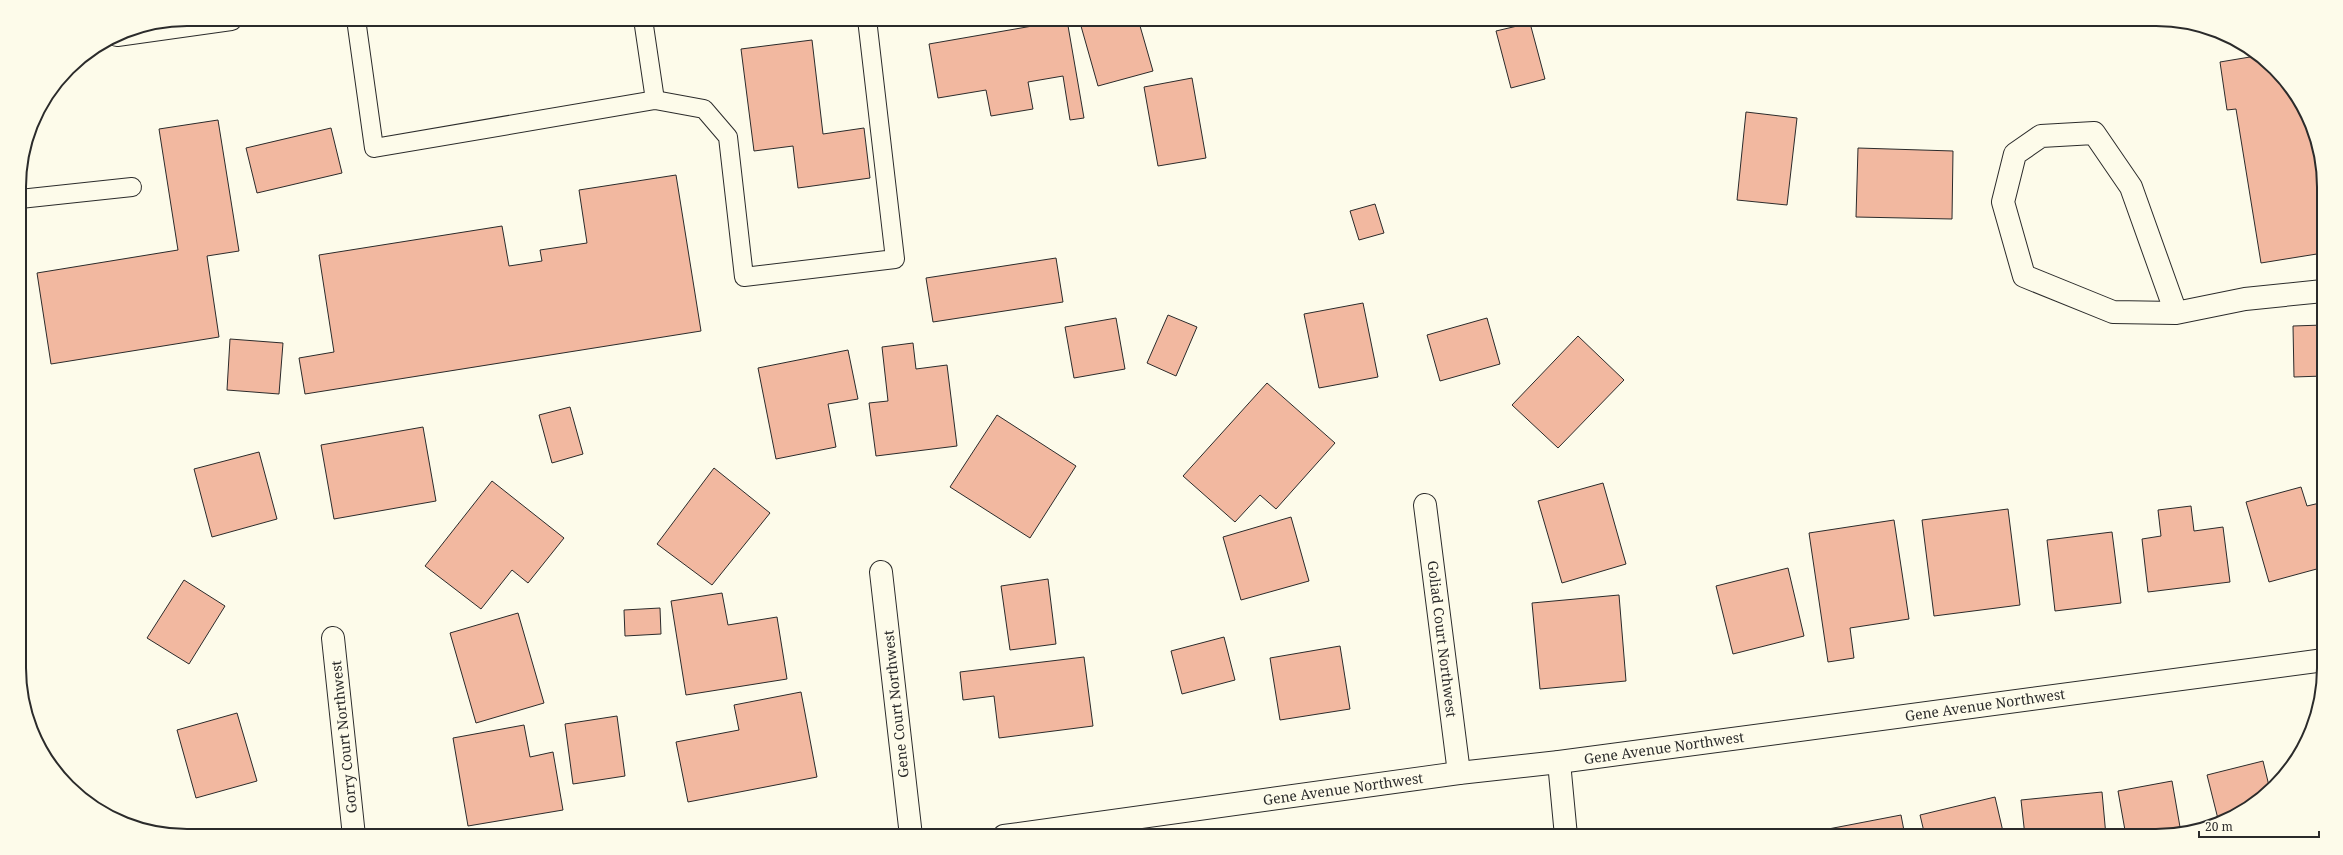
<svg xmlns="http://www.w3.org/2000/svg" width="2343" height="855" viewBox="0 0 2343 855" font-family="'Noto Serif',serif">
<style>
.building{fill:#f2b8a0;stroke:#2b2b2b}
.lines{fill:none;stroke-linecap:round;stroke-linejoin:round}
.service-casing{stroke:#2b2b2b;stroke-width:20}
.minor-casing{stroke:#2b2b2b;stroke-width:24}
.primary-casing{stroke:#2b2b2b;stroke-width:24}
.service{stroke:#fdfbea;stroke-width:18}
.minor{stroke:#fdfbea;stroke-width:22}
.primary{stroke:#fdfbea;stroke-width:22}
.labels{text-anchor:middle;stroke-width:3;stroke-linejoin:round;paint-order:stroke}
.street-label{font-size:14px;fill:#2b2b2b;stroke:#fdfbea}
.rim{fill:none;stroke:#2b2b2b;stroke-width:2}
</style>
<rect width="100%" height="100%" fill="#fdfbea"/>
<g class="building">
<polygon points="1079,19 1138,19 1153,71 1098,86"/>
<polygon points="1067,20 1084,118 1070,120 1063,76 1028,82 1033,109 991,116 986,90 938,98 929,44"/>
<polygon points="1530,23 1545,79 1511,88 1496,31"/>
<polygon points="812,40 823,134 864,128 870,178 798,188 793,146 754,151 741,49"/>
<polygon points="2255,52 2283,76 2307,113 2323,164 2323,253 2261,263 2236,109 2227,110 2220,62 2256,56"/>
<polygon points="1192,78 1206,158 1158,166 1144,87"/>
<polygon points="1746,112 1797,118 1787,205 1737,200"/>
<polygon points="218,120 239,251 207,256 219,337 51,364 37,273 178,250 159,129"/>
<polygon points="331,128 342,173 257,193 246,148"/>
<polygon points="1858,148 1953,151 1952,219 1856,217"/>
<polygon points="676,175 701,331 305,394 299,358 334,352 319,255 502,226 509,266 542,261 540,250 587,243 579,190"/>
<polygon points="1375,204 1384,233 1359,240 1350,211"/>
<polygon points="1056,258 1063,302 933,322 926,278"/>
<polygon points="1363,303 1378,377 1319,388 1304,314"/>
<polygon points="1168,315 1197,327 1176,376 1147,363"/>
<polygon points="1116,318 1125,369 1074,378 1065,327"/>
<polygon points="1487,318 1500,364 1440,381 1427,335"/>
<polygon points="2323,325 2323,376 2294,377 2293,326"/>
<polygon points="1578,336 1624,380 1558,448 1512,405"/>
<polygon points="230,339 283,343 279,394 227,390"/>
<polygon points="913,343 916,369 947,365 957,446 876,456 869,403 888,401 882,347"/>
<polygon points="848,350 858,399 828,404 836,447 776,459 758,368"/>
<polygon points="1267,383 1335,443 1276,509 1260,495 1235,522 1183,476"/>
<polygon points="570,407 583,454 552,463 539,415"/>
<polygon points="997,415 1076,466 1030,538 950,487"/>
<polygon points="423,427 436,501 334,519 321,445"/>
<polygon points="259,452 277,519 212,537 194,469"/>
<polygon points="714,468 770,513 712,585 657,544"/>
<polygon points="492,481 564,538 528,583 512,570 481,609 425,566"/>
<polygon points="1603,483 1626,564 1562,583 1538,501"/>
<polygon points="2301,487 2307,506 2324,502 2324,567 2269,582 2246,502"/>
<polygon points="2191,506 2194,531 2223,527 2230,582 2148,592 2142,539 2161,536 2158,510"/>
<polygon points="2008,509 2020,605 1934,616 1922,520"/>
<polygon points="1291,517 1309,581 1241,600 1223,537"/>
<polygon points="1894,520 1909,619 1850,628 1854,658 1828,662 1809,533"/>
<polygon points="2112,532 2121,603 2055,611 2047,540"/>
<polygon points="1788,568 1804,636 1733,654 1716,586"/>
<polygon points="1048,579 1056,644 1010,650 1001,586"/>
<polygon points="184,580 225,606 189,664 147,638"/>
<polygon points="722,593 728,625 777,617 787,679 686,695 671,601"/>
<polygon points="1619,595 1626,681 1540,689 1532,603"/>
<polygon points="660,608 661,634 625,636 624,610"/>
<polygon points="518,613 544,703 476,723 450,633"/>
<polygon points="1224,637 1235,680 1182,694 1171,651"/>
<polygon points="1340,646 1350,709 1280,720 1270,658"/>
<polygon points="1084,657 1093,726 999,738 994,696 963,700 960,672"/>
<polygon points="801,692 817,777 688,802 676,742 739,730 734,705"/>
<polygon points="237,713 257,781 196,798 177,730"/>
<polygon points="617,716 625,776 573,784 565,724"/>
<polygon points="524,725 530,757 553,752 563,810 468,826 453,738"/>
<polygon points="2263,761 2270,790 2258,802 2219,823 2207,775"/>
<polygon points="2172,781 2180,827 2126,836 2118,791"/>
<polygon points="2102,792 2106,836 2025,836 2021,800"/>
<polygon points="1995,797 2004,836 1925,836 1920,815"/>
<polygon points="1901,815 1905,836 1824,836 1823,830"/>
</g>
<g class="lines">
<defs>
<g id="service">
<polyline points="356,19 374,148 655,100 704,109 728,137 744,277 895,259 867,19"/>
<polyline points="643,19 655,100"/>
<polyline points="20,199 132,187"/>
</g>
<g id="minor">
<polyline points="2176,313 2131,187 2094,133 2041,136 2015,154 2003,202 2024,276 2113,312 2176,313 2245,299 2323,291"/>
<polyline points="1425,505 1459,773"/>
<polyline points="881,572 911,836"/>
<polyline points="333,638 354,836"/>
<polyline points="1559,762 1566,836"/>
<polyline points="1004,836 1459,773 1559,762 2324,660"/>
</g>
<polyline id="primary" points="117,35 231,19"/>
</defs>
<use href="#service" class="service-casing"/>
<use href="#minor" class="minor-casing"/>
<use href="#primary" class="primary-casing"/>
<use href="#service" class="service"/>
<use href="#minor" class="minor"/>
<use href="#primary" class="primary"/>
</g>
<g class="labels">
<g class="street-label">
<text transform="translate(1442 639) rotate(83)" y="5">Goliad Court Northwest</text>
<text transform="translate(896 704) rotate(-96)" y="5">Gene Court Northwest</text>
<text transform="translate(1985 705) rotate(-8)" y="5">Gene Avenue Northwest</text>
<text transform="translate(344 737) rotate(-96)" y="5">Gorry Court Northwest</text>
<text transform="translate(1664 748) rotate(-8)" y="5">Gene Avenue Northwest</text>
<text transform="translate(1343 789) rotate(-8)" y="5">Gene Avenue Northwest</text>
</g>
</g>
<path d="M0 0H2343V855H0ZM187 26H2156A161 161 0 0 1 2317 187V668A161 161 0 0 1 2156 829H187A161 161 0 0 1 26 668V187A161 161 0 0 1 187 26Z" fill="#fdfbea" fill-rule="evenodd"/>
<path class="rim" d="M187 26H2156A161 161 0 0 1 2317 187V668A161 161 0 0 1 2156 829H187A161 161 0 0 1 26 668V187A161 161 0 0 1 187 26Z"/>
<path d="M2199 831v6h120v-6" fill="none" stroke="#2b2b2b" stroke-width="2"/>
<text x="2205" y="831" font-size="12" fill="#2b2b2b" stroke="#fdfbea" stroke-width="3" paint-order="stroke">20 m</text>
</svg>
